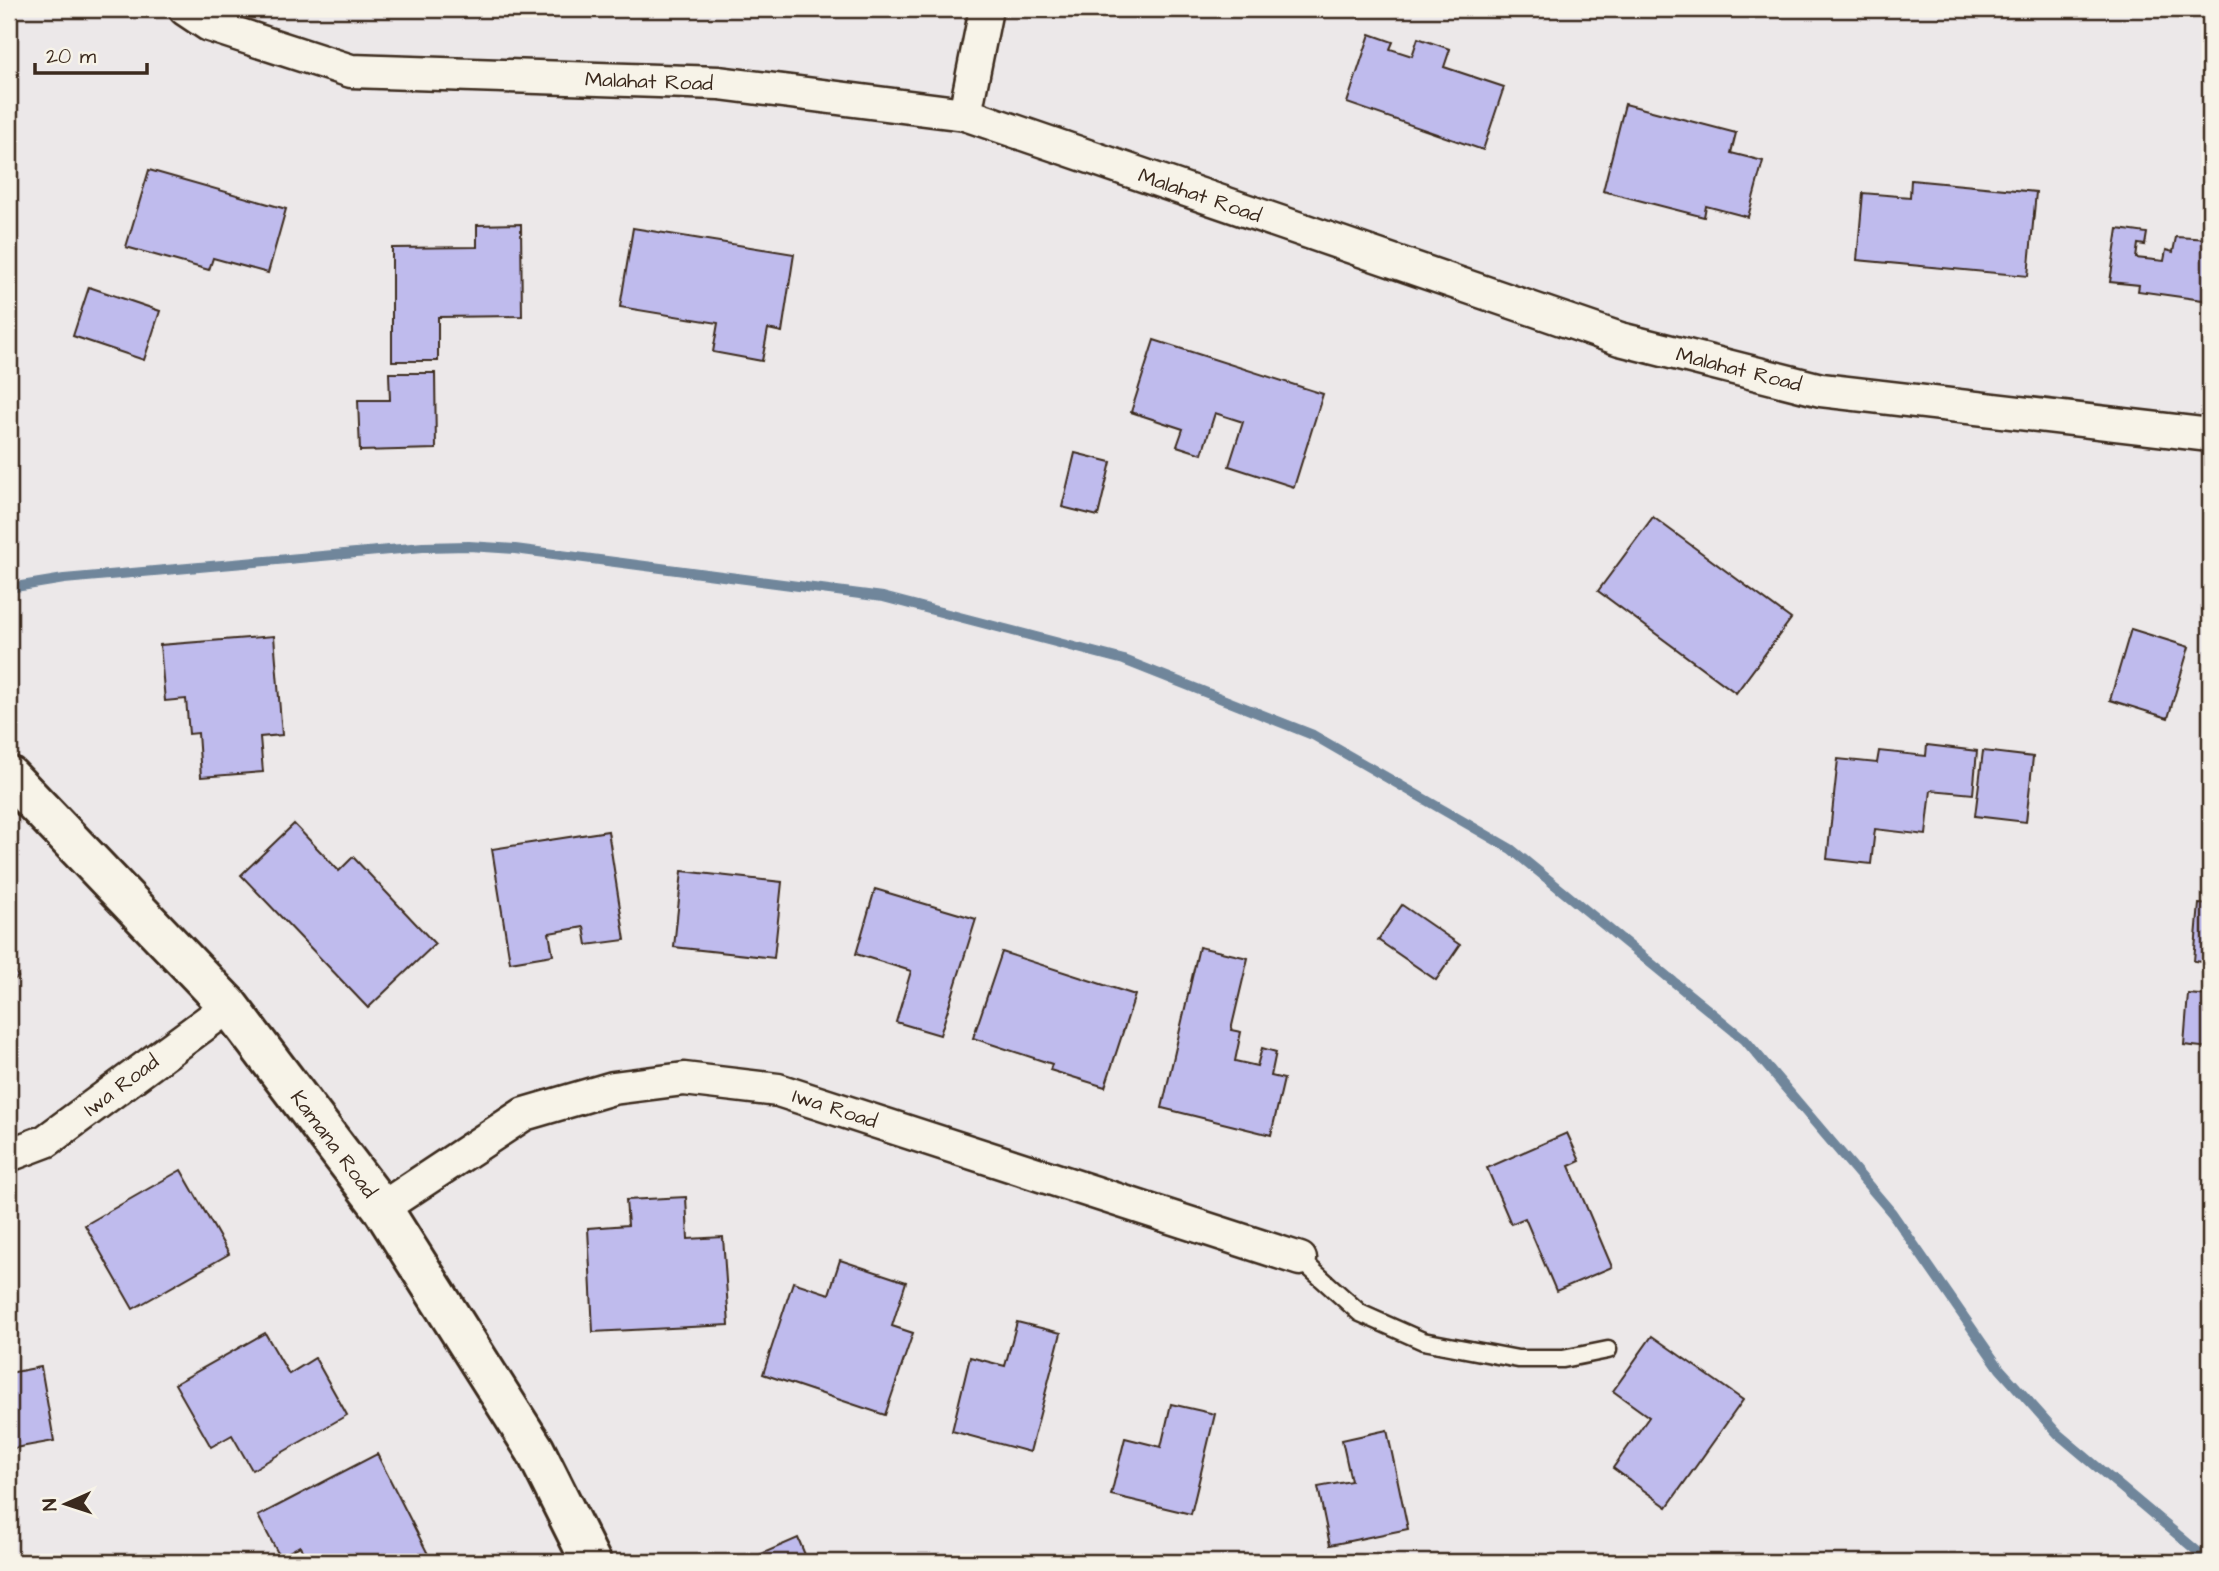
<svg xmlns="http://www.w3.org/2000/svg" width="2219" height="1571" viewBox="0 0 2219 1571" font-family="'Architects Daughter',sans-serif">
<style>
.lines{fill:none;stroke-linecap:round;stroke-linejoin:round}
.stream{stroke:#6f869b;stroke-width:10}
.building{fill:#bfbbed;stroke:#3b2a1e;stroke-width:2}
.service-casing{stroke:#3b2a1e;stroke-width:21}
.minor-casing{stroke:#3b2a1e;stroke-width:37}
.tertiary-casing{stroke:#3b2a1e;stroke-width:44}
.service{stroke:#f7f3e8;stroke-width:16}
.minor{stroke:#f7f3e8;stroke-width:32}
.tertiary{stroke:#f7f3e8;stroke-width:38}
.labels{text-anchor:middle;stroke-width:5;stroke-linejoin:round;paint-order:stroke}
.street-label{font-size:21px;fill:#3b2a1e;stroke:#f7f3e8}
</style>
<rect width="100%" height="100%" fill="#ece8e9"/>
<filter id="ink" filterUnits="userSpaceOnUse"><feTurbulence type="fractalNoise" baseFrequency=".0143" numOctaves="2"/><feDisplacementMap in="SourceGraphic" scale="14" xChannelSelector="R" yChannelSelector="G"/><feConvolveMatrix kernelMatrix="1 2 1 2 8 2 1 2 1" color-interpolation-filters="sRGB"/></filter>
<g filter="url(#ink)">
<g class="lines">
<polyline class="stream" points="9,588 64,579 423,547 469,546 515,549 883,597 1124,660 1313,735 1511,849 1745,1040 1892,1213 2000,1369 2058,1434 2210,1562"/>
</g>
<g class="building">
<polygon points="1370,34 1393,42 1390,49 1412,56 1418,38 1450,49 1444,67 1504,87 1483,150 1347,103"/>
<polygon points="1625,104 1736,133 1731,153 1763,161 1748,217 1706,206 1704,217 1603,191"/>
<polygon points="149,170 286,209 268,273 213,258 209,270 126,247"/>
<polygon points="1911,180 2036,192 2028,276 1857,260 1863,193 1910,197"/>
<polygon points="521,224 522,316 438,317 438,361 392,361 392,248 477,247 477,225"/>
<polygon points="633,228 794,254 782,332 768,329 762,361 713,352 718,323 620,307"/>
<polygon points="2118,229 2147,233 2145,245 2138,244 2136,258 2164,261 2166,250 2173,252 2176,237 2210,239 2210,301 2138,291 2139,285 2110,282"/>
<polygon points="89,287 160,311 144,360 73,336"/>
<polygon points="1154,340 1323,394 1294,487 1229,466 1243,422 1215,413 1202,454 1177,446 1183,429 1131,412"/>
<polygon points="389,373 435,373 436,449 360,451 358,400 390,400"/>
<polygon points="1075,453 1111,462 1098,516 1062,507"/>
<polygon points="1653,517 1791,619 1736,693 1598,591"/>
<polygon points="2131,629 2189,647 2168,718 2110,700"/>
<polygon points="274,636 282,735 260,737 263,772 201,777 198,733 189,734 186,699 165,701 160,645"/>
<polygon points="1927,745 1977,751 1973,794 1931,790 1926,835 1875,829 1871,864 1827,859 1838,759 1877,763 1879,751 1926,756"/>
<polygon points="1983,751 2033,757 2026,822 1975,816"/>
<polygon points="294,824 339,871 353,857 435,944 368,1008 241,875"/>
<polygon points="608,831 625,940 587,945 584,927 549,933 553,955 510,962 492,849"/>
<polygon points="682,871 782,882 774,958 674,947"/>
<polygon points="875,889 976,919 940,1035 896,1022 911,971 856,954"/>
<polygon points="2199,904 2210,905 2210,963 2194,961"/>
<polygon points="1402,905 1460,945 1436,980 1378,940"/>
<polygon points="1199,947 1248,958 1231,1030 1241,1032 1235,1061 1257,1066 1262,1048 1276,1052 1271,1076 1284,1079 1271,1135 1162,1108"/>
<polygon points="1002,952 1135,995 1105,1087 1050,1070 1052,1064 973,1038"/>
<polygon points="9,962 18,977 9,983"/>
<polygon points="2188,994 2210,996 2210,1048 2184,1045"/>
<polygon points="1567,1133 1580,1161 1569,1166 1612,1267 1556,1291 1525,1218 1511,1224 1487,1168"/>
<polygon points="181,1170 229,1254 133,1309 85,1225"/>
<polygon points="686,1197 688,1239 723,1237 729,1325 593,1332 588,1228 628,1225 626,1200"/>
<polygon points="840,1260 906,1282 892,1326 913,1333 885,1415 763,1374 793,1282 829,1294"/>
<polygon points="1017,1322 1061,1333 1030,1452 952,1431 970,1357 1005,1366"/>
<polygon points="265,1333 289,1374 315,1358 347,1415 252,1470 232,1435 211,1447 175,1384"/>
<polygon points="1652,1336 1743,1400 1667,1507 1613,1468 1649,1417 1613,1391"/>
<polygon points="41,1367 54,1441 9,1449 9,1373"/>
<polygon points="1171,1404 1215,1414 1191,1514 1111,1495 1125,1438 1161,1447"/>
<polygon points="1387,1430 1408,1529 1330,1545 1318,1487 1351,1481 1342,1440"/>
<polygon points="377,1454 432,1562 308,1562 300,1546 280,1557 258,1516"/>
<polygon points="798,1538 808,1562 743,1562"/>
</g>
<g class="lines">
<defs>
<polyline id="service" points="1300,1259 1360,1313 1423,1341 1518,1359 1563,1359 1608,1350"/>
<g id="minor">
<polyline points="185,9 209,25 351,71 719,83 965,114 1620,339 1821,390 2210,435"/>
<polyline points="965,114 986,9"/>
<polyline points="9,1155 46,1141 229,1006"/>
<polyline points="382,1208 524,1114 613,1088 684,1079 778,1090 1300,1259"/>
</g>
<polyline id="tertiary" points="9,776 229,1006 382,1208 535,1450 591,1562"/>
</defs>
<use href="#service" class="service-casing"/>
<use href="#minor" class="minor-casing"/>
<use href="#tertiary" class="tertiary-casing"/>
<use href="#service" class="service"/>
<use href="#minor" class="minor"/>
<use href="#tertiary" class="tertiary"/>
</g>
</g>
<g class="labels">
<g class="street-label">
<text transform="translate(649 81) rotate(2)" y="7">Malahat Road</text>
<text transform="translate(1200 195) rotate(19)" y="7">Malahat Road</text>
<text transform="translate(1739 369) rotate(14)" y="7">Malahat Road</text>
<text transform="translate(121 1085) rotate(-37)" y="7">Iwa Road</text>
<text transform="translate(835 1108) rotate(18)" y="7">Iwa Road</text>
<text transform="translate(334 1144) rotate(53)" y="7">Kamana Road</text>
</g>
</g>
<rect width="2219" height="1571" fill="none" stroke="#f7f3e8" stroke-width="35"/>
<rect x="18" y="18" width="2184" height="1536" fill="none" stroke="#3b2a1e" stroke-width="2.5" filter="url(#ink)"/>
<g transform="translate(66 1504) rotate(267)" stroke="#f7f3e8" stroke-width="5" paint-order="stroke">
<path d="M0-5L12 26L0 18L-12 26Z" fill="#3b2a1e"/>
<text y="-10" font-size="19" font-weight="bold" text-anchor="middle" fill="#3b2a1e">N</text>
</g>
<path d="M35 63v10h112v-10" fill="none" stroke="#3b2a1e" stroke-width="3.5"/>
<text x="46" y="63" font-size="21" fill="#3b2a1e" stroke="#f7f3e8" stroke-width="5" paint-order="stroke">20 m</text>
</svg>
